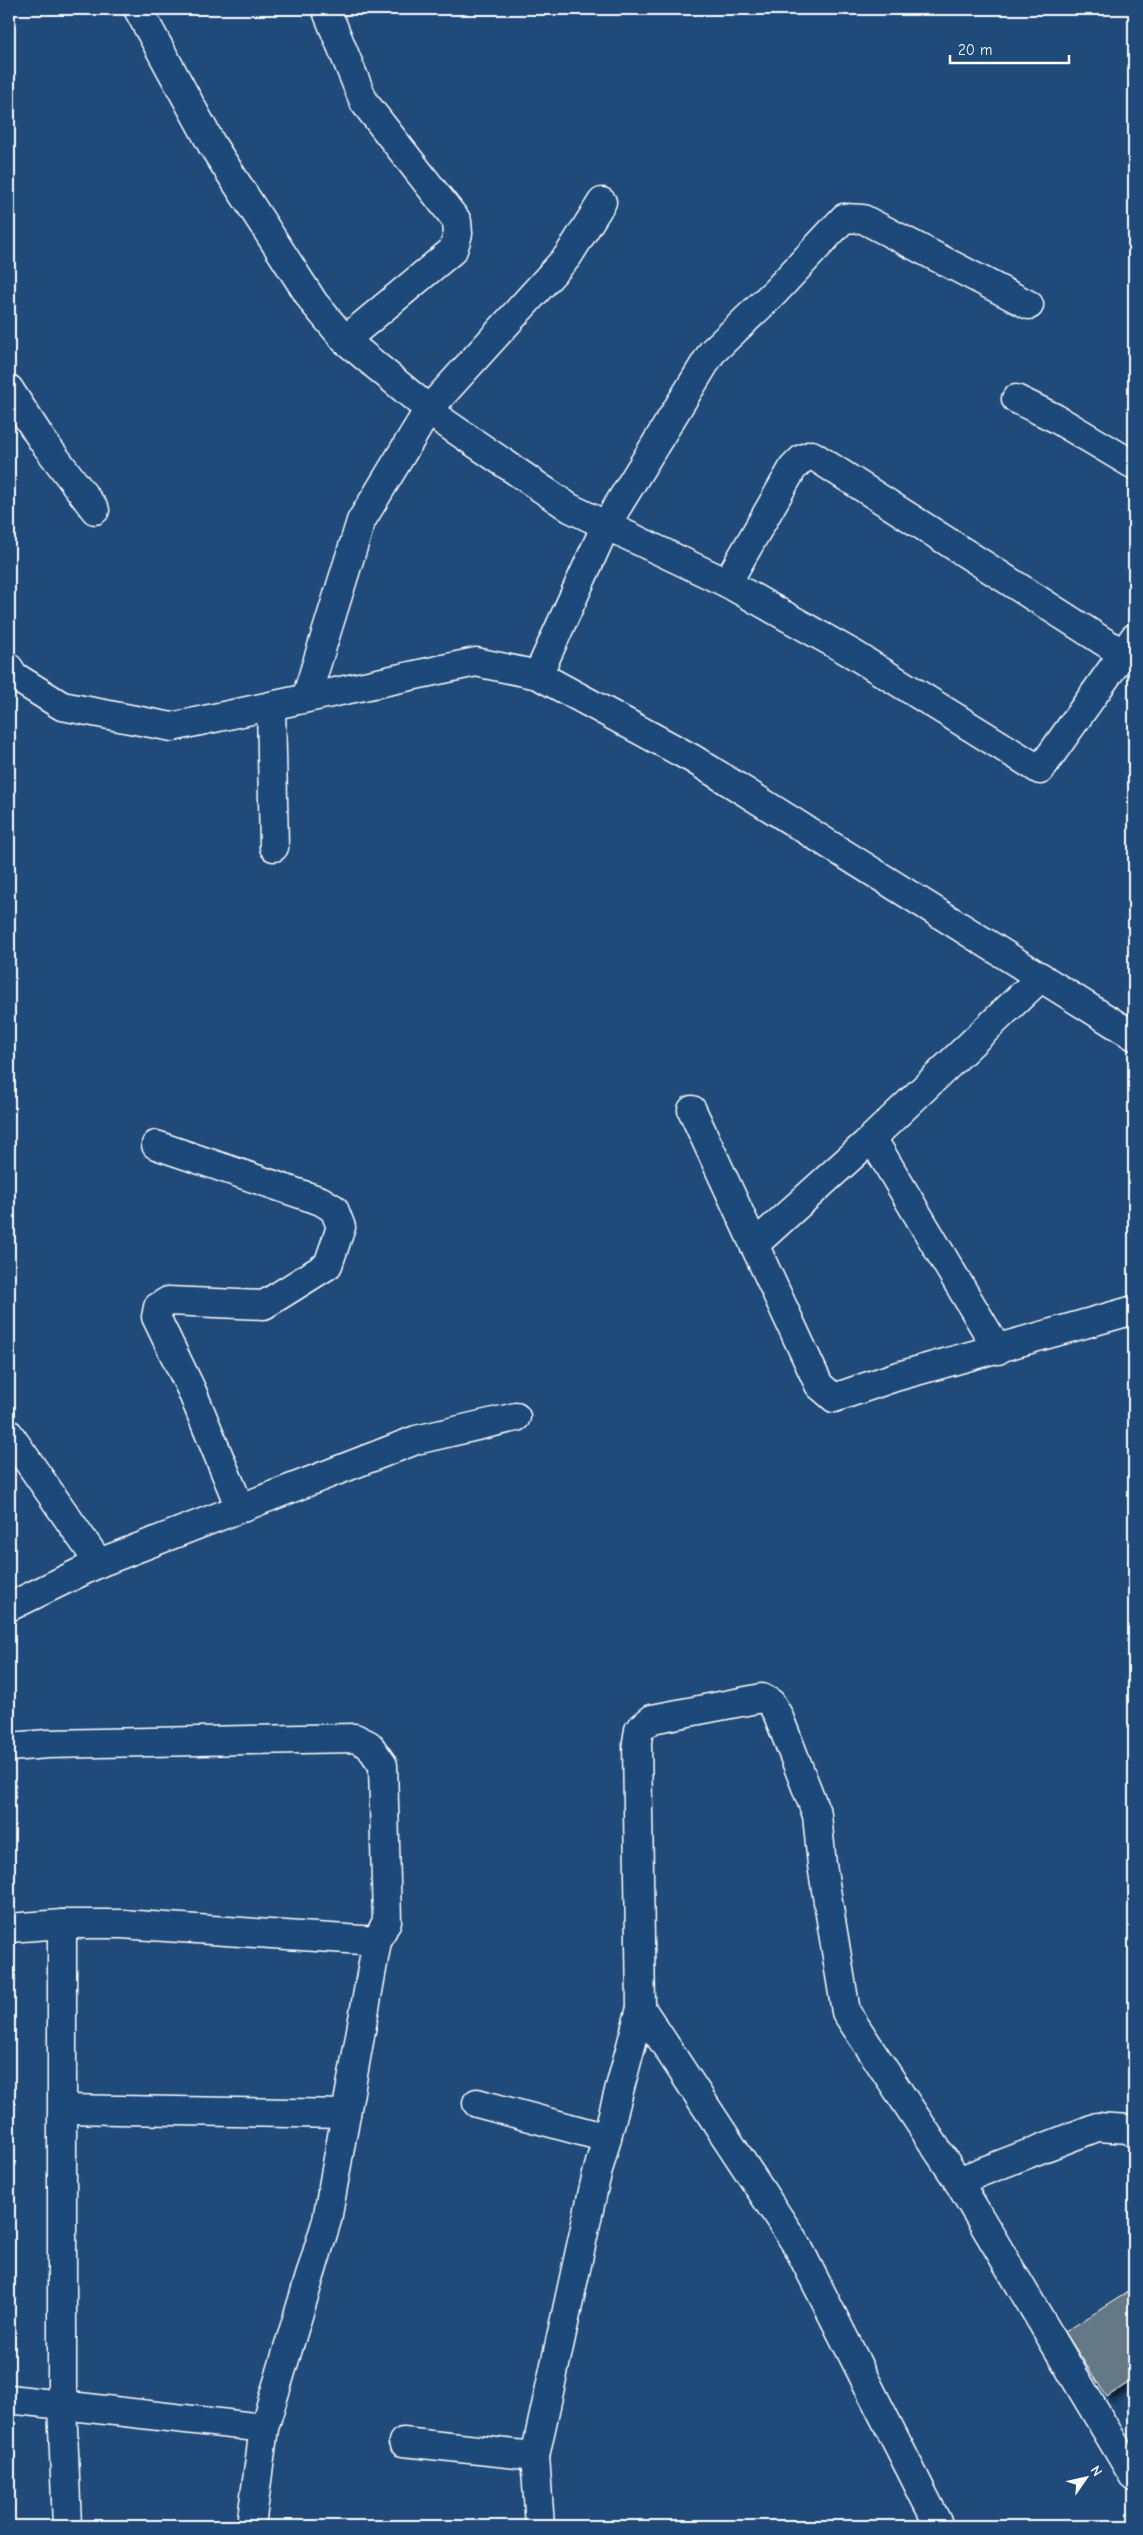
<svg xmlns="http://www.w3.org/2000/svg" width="1143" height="2535" viewBox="0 0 1143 2535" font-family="'Comic Neue',sans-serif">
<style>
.building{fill:#657886;stroke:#fff;filter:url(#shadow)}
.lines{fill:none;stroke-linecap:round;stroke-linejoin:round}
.minor-casing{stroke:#fff;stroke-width:31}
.minor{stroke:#1f4a7a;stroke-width:28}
</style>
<defs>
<filter id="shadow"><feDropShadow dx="4.5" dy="4.5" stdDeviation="2.5" flood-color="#0009"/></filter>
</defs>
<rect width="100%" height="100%" fill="#1f4a7a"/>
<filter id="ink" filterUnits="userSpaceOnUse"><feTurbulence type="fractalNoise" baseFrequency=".02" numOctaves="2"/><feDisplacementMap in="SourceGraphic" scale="10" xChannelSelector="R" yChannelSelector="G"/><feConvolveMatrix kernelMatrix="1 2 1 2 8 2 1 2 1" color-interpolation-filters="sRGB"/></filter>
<g filter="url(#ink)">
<polygon class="building" points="1134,2288 1134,2379 1107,2397 1065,2332"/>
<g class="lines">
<defs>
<g id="minor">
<polyline points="138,9 212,145 314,303 345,340 453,250 458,234 457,221 364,102 326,9"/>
<polyline points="345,340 444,422 570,508 727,583 853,654 1040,770 1134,638"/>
<polyline points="9,389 42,440 95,510"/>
<polyline points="1016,399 1055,418 1134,465"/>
<polyline points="727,583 793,468 802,459 812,455 1123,654"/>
<polyline points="9,668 14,676 62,706 172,727 476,662 538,675 693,759 1134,1036"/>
<polyline points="538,675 606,525 712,352 775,292 844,218 863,219 1029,305"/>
<polyline points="306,698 361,521 429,409 568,256 602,202"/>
<polyline points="271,706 274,847"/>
<polyline points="692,1110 819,1385 834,1398 895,1377 1134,1310"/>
<polyline points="872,1138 998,1350"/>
<polyline points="156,1145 321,1201 334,1209 341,1227 328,1265 264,1305 168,1301 158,1307 156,1317 191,1389 240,1508"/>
<polyline points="754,1245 872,1138 1041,977"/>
<polyline points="9,1434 99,1563"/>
<polyline points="9,1607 99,1563 416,1440 516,1417"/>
<polyline points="9,1747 48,1744 355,1738 369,1745 383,1765 387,1921 377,1941"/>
<polyline points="62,1924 62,2404 67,2526"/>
<polyline points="9,1928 62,1924 121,1924 377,1941 327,2220 264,2428 251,2526"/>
<polyline points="641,2008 798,2247 939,2526"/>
<polyline points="477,2103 607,2138"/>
<polyline points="63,2109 346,2114"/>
<polyline points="958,2181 1097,2127 1130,2129 1134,2133"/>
<polyline points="9,2399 264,2428"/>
<polyline points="403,2442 535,2456"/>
<polyline points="540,2526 535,2456 595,2182 641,2008 637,1742 639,1730 652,1719 762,1698 771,1703 778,1715 817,1815 822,1865 846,2012 958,2181 1134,2477"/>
</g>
</defs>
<use href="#minor" class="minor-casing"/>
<use href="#minor" class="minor"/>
</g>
</g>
<rect width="1143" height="2535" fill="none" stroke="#1f4a7a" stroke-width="30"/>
<rect x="15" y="15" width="1113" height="2505" fill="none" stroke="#fff" stroke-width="2" filter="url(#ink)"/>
<g transform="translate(1086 2478) rotate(56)" stroke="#1f4a7a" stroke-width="4" paint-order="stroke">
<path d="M0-4L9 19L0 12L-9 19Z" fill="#ffffff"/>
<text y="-8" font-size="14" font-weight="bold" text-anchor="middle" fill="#ffffff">N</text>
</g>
<path d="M950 55v8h119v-8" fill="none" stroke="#ffffff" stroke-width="2.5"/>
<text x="958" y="55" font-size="15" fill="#ffffff" stroke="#1f4a7a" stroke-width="4" paint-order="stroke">20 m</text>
</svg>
